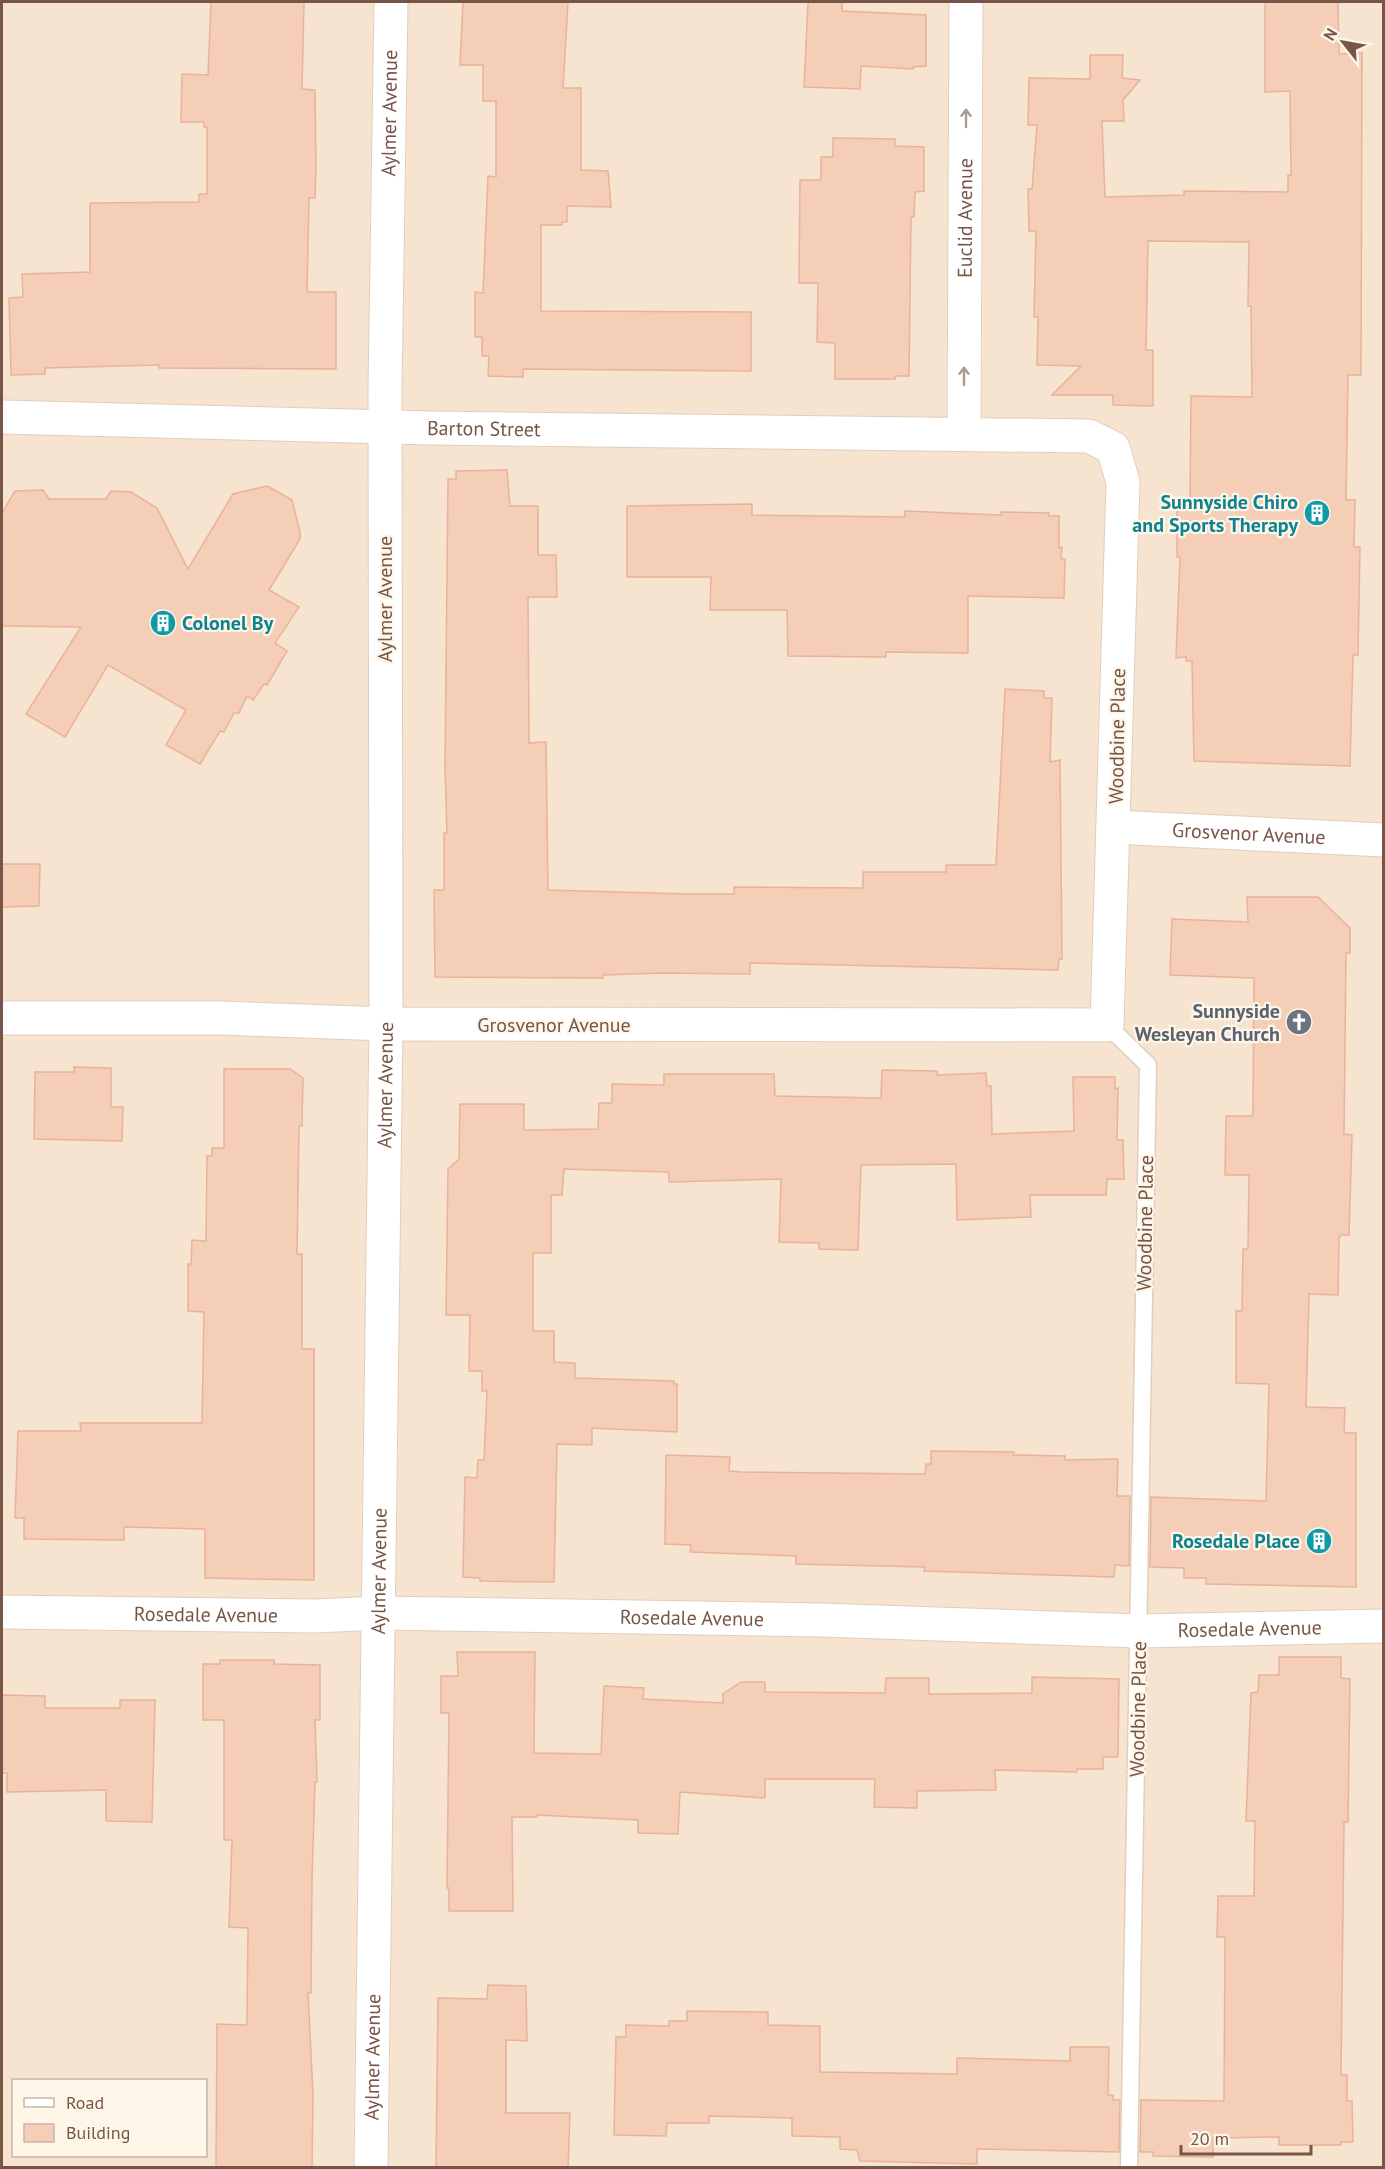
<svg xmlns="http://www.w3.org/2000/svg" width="1385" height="2169" viewBox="0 0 1385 2169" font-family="'PT Sans',sans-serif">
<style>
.residential{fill:#f6e3d0;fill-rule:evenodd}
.building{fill:#f5ceb8;stroke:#e9b397;stroke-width:1.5}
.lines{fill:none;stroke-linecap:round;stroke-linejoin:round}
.service-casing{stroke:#e3cebd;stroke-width:19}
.minor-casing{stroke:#e3cebd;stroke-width:35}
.service{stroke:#fff;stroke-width:16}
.minor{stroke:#fff;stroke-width:33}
.oneway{stroke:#ad9a91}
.labels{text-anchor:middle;stroke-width:4.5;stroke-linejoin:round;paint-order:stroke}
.street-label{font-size:20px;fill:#775647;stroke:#fff6ea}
.culture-label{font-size:20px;font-weight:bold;fill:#0d838f;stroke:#fff6ea;text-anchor:end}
.worship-label{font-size:20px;font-weight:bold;fill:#5b616d;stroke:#fff6ea;text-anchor:end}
</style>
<rect width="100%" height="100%" fill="#fef2e2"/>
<path class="residential" d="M2,2H1383V2167L2,2168ZM14,2080H206V2156H14Z"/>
<g class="building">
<polygon points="211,2 304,2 302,89 315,90 316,168 315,198 309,198 307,292 336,292 336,369 159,368 159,365 45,368 45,374 11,375 9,298 23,297 22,274 90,272 90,203 199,202 199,194 207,194 207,127 204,127 204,122 181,122 182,74 208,75"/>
<polygon points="463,2 568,2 563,88 581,88 581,170 608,171 611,207 567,206 567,222 562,222 562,225 541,225 541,311 751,312 751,371 523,369 523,377 488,376 489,356 482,356 482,337 475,337 475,292 483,293 488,176 496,177 496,101 483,101 483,65 460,65"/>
<polygon points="808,2 842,2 842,11 926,15 926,66 913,67 913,69 861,66 860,89 804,87"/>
<polygon points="1265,2 1338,2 1339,54 1362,53 1361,375 1348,375 1346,500 1355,500 1354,547 1360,547 1358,655 1353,655 1350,766 1194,761 1192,661 1186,661 1186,657 1176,658 1180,557 1177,557 1177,500 1190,500 1191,396 1252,397 1251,306 1248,306 1249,242 1148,241 1146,350 1153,350 1153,406 1113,405 1113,395 1052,395 1081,366 1037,365 1038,317 1034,317 1036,231 1029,231 1028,189 1032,189 1037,125 1028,125 1029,78 1090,79 1090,55 1123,55 1122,78 1140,80 1123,100 1124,121 1102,121 1105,197 1184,195 1184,191 1288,192 1288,175 1291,175 1290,91 1265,92"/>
<polygon points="833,138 895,139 895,146 924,147 924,191 915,192 914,217 911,217 909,376 896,376 895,379 835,379 835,343 817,342 818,283 799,283 800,180 821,180 821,157 833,157"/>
<polygon points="507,470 510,506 538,506 538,555 556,555 557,597 528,597 529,743 546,742 548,890 689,894 734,894 734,887 863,888 863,872 946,872 946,865 996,865 1005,689 1044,691 1044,698 1052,698 1050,762 1060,760 1062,959 1059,959 1058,970 750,963 750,974 661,973 603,975 603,978 435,977 434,890 444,890 444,833 447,833 445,767 448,479 456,479 456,471"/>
<polygon points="267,486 292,500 300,532 300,539 269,590 299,607 275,643 287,651 267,685 264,684 253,700 247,696 239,713 234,713 224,732 220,731 200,764 166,745 186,710 108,665 65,737 26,714 81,627 2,626 2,513 15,491 43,490 49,499 106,499 111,491 131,492 157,508 188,569 233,494"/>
<polygon points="752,504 752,515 905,517 905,511 1001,515 1001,512 1049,513 1049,516 1059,516 1059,548 1062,547 1061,559 1065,559 1064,598 968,596 968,653 886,652 886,657 788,656 787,610 710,610 711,577 627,577 627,506"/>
<polygon points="2,864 40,864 39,906 2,907"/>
<polygon points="1247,897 1318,897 1350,928 1350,953 1346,953 1344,1134 1352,1135 1349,1235 1341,1235 1339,1238 1338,1295 1309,1294 1306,1407 1345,1408 1344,1433 1356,1433 1356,1587 1206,1584 1206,1578 1184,1578 1184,1568 1150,1567 1151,1497 1266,1501 1269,1384 1236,1383 1236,1311 1242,1311 1243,1249 1248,1249 1249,1175 1225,1175 1226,1116 1253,1116 1254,978 1170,975 1172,919 1248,922"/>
<polygon points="74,1067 111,1068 111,1107 123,1107 122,1141 34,1139 35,1072 74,1072"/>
<polygon points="224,1069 290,1069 303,1078 302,1126 299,1126 297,1254 302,1254 302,1349 314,1349 314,1580 205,1578 205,1529 124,1527 124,1540 24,1539 24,1518 15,1518 18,1431 81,1431 80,1423 202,1423 204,1312 188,1311 188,1264 191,1264 192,1240 206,1241 207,1156 212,1156 212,1148 224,1148"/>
<polygon points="882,1070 937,1071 937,1075 986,1073 987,1086 991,1086 992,1134 1074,1131 1073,1077 1115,1077 1115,1089 1118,1088 1117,1140 1123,1140 1124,1179 1107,1179 1106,1195 1030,1195 1031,1217 957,1220 956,1164 861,1165 858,1250 819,1249 819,1243 779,1242 781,1179 669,1182 669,1172 564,1169 562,1195 551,1195 551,1253 533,1253 533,1331 554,1331 554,1362 575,1363 575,1378 674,1381 674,1384 677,1384 677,1432 592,1428 592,1445 557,1444 554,1582 480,1581 480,1578 463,1577 465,1477 477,1478 478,1460 484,1460 487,1391 482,1391 482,1371 469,1371 470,1315 446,1315 448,1169 459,1159 460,1104 524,1104 524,1130 598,1129 599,1103 612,1103 612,1084 664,1085 664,1074 774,1074 775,1096 881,1098"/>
<polygon points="931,1451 1014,1452 1013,1455 1065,1456 1065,1460 1118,1459 1117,1496 1130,1496 1129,1566 1115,1565 1114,1577 924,1571 925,1567 796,1564 796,1556 690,1552 691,1545 665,1544 666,1455 730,1457 729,1471 742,1472 925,1474 926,1464 931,1464"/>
<polygon points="457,1652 535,1652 534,1753 601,1754 604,1686 644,1688 643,1699 723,1703 723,1694 741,1682 765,1682 765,1692 885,1693 886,1678 929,1678 929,1694 1032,1693 1032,1677 1119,1679 1118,1757 1103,1757 1103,1769 1077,1769 1077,1772 995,1770 996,1790 917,1791 917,1808 874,1807 875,1779 765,1779 765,1798 680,1792 678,1834 638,1833 638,1820 537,1815 537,1817 512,1817 513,1911 449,1911 449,1888 447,1888 449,1713 441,1713 441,1676 458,1676"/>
<polygon points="1279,1657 1341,1657 1341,1678 1350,1679 1348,1822 1344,1822 1341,2075 1347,2075 1347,2101 1352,2101 1353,2142 1341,2142 1341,2145 1279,2145 1279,2137 1213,2138 1213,2157 1153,2156 1153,2152 1140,2152 1141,2100 1224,2101 1225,1937 1217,1937 1218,1896 1254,1896 1255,1821 1246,1821 1251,1693 1258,1692 1259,1675 1279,1675"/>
<polygon points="220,1660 274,1660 274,1664 320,1665 320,1720 315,1720 317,1782 315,1782 312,1879 311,1993 308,1993 313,2094 312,2167 216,2168 217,2024 246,2025 247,2022 248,1928 229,1927 232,1840 224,1840 224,1720 203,1720 203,1664 220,1664"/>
<polygon points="2,1695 45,1696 45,1708 120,1708 120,1700 155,1700 152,1822 106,1821 106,1790 7,1792 7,1773 2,1773"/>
<polygon points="488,1985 526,1986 527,2041 506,2040 506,2113 570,2113 568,2168 436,2168 438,1998 487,1999"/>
<polygon points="687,2011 768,2012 768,2025 820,2026 820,2072 957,2074 957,2058 1070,2061 1070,2047 1109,2047 1108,2095 1113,2095 1113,2100 1120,2100 1119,2152 977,2149 977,2164 860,2161 857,2150 840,2149 840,2137 792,2136 792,2118 709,2116 709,2123 667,2123 666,2136 614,2135 616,2037 626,2037 626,2025 669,2026 669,2021 687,2021"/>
</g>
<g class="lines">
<defs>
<polyline id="service" points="1107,1025 1148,1065 1129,2168"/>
<g id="minor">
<path id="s1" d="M2,417L431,428L1089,436L1113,448L1123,482L1107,1025L386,1024L222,1018H2"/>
<path id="s2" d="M964,434L966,2"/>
<path id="s3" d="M1114,827L1384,840"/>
<path id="s4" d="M2,1612L316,1616L377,1613L821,1620L1139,1631L1384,1626"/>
<path id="s5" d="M371,2168L386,1024L385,390L391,2"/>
</g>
</defs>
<use href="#service" class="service-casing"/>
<use href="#minor" class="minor-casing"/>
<use href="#service" class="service"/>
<use href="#minor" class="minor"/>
</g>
<defs><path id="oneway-shaft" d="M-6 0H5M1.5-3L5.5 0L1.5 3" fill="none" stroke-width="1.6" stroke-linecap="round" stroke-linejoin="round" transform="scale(1.5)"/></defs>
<g class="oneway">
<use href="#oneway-shaft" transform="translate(966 118) rotate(-90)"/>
<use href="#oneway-shaft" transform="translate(964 376) rotate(-90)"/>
</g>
<defs>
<symbol id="building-disc" viewBox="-11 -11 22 22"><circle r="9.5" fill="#0f9aa8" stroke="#fff6ea"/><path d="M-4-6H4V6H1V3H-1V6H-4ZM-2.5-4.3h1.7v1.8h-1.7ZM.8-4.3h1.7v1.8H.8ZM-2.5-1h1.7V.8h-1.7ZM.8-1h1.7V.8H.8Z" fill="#fff"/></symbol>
<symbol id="church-disc" viewBox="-11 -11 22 22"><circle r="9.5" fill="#6b7280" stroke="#fff6ea"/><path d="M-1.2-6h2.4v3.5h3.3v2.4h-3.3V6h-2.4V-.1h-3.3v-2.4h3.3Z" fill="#fff"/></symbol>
</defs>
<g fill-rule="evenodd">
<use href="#building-disc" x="1302" y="498" width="30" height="30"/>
<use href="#building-disc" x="148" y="608" width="30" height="30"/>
<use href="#church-disc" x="1284" y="1007" width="30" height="30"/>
<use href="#building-disc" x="1304" y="1526" width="30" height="30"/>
</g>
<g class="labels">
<g class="street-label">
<text dy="7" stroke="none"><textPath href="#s5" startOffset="2055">Aylmer Avenue</textPath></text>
<text dy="7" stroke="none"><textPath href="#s2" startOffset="216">Euclid Avenue</textPath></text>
<text dy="7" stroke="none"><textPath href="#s1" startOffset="482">Barton Street</textPath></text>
<text transform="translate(385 599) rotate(-90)" y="7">Aylmer Avenue</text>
<text transform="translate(1117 736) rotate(-89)" y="7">Woodbine Place</text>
<text dy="7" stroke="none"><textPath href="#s3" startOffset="135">Grosvenor Avenue</textPath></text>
<text x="554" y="1032">Grosvenor Avenue</text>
<text dy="7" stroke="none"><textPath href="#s5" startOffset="1083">Aylmer Avenue</textPath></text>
<text transform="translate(1145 1223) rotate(-89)" y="7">Woodbine Place</text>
<text dy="7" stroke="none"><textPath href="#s5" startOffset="597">Aylmer Avenue</textPath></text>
<text dy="7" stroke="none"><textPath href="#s4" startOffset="204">Rosedale Avenue</textPath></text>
<text dy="7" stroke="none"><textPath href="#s4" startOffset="690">Rosedale Avenue</textPath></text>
<text dy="7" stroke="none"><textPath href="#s4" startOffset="1248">Rosedale Avenue</textPath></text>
<text transform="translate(1138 1709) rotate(-89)" y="7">Woodbine Place</text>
<text dy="7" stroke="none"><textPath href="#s5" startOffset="111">Aylmer Avenue</textPath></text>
</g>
<g class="culture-label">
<text x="1298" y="509">Sunnyside Chiro<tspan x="1298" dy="23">and Sports Therapy</tspan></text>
<text x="182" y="630" text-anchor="start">Colonel By</text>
<text x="1300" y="1548">Rosedale Place</text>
</g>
<g class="worship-label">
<text x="1280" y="1018">Sunnyside<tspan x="1280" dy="23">Wesleyan Church</tspan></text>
</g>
</g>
<rect width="1385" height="2169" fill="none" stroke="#775647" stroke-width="6"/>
<rect x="12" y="2079" width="195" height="78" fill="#fff6ea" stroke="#c9b6a9" stroke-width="1.5"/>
<rect x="24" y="2098" width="30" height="9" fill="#ffffff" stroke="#c9b6a9" stroke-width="1.5"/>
<text x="66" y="2109" font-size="18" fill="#775647">Road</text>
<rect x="24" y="2124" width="30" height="18" fill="#f5ceb8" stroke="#c9b6a9" stroke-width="1.5"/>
<text x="66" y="2139" font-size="18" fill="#775647">Building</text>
<g transform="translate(1343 42) rotate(301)" stroke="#fff6ea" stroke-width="4.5" paint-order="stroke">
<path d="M0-4.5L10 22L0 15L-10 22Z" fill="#775647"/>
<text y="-9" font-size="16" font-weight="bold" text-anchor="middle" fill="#775647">N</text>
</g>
<path d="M1181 2145v9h130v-9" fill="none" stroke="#775647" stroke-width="3"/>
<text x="1190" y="2145" font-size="18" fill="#775647" stroke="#fff6ea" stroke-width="4.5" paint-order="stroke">20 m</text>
</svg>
